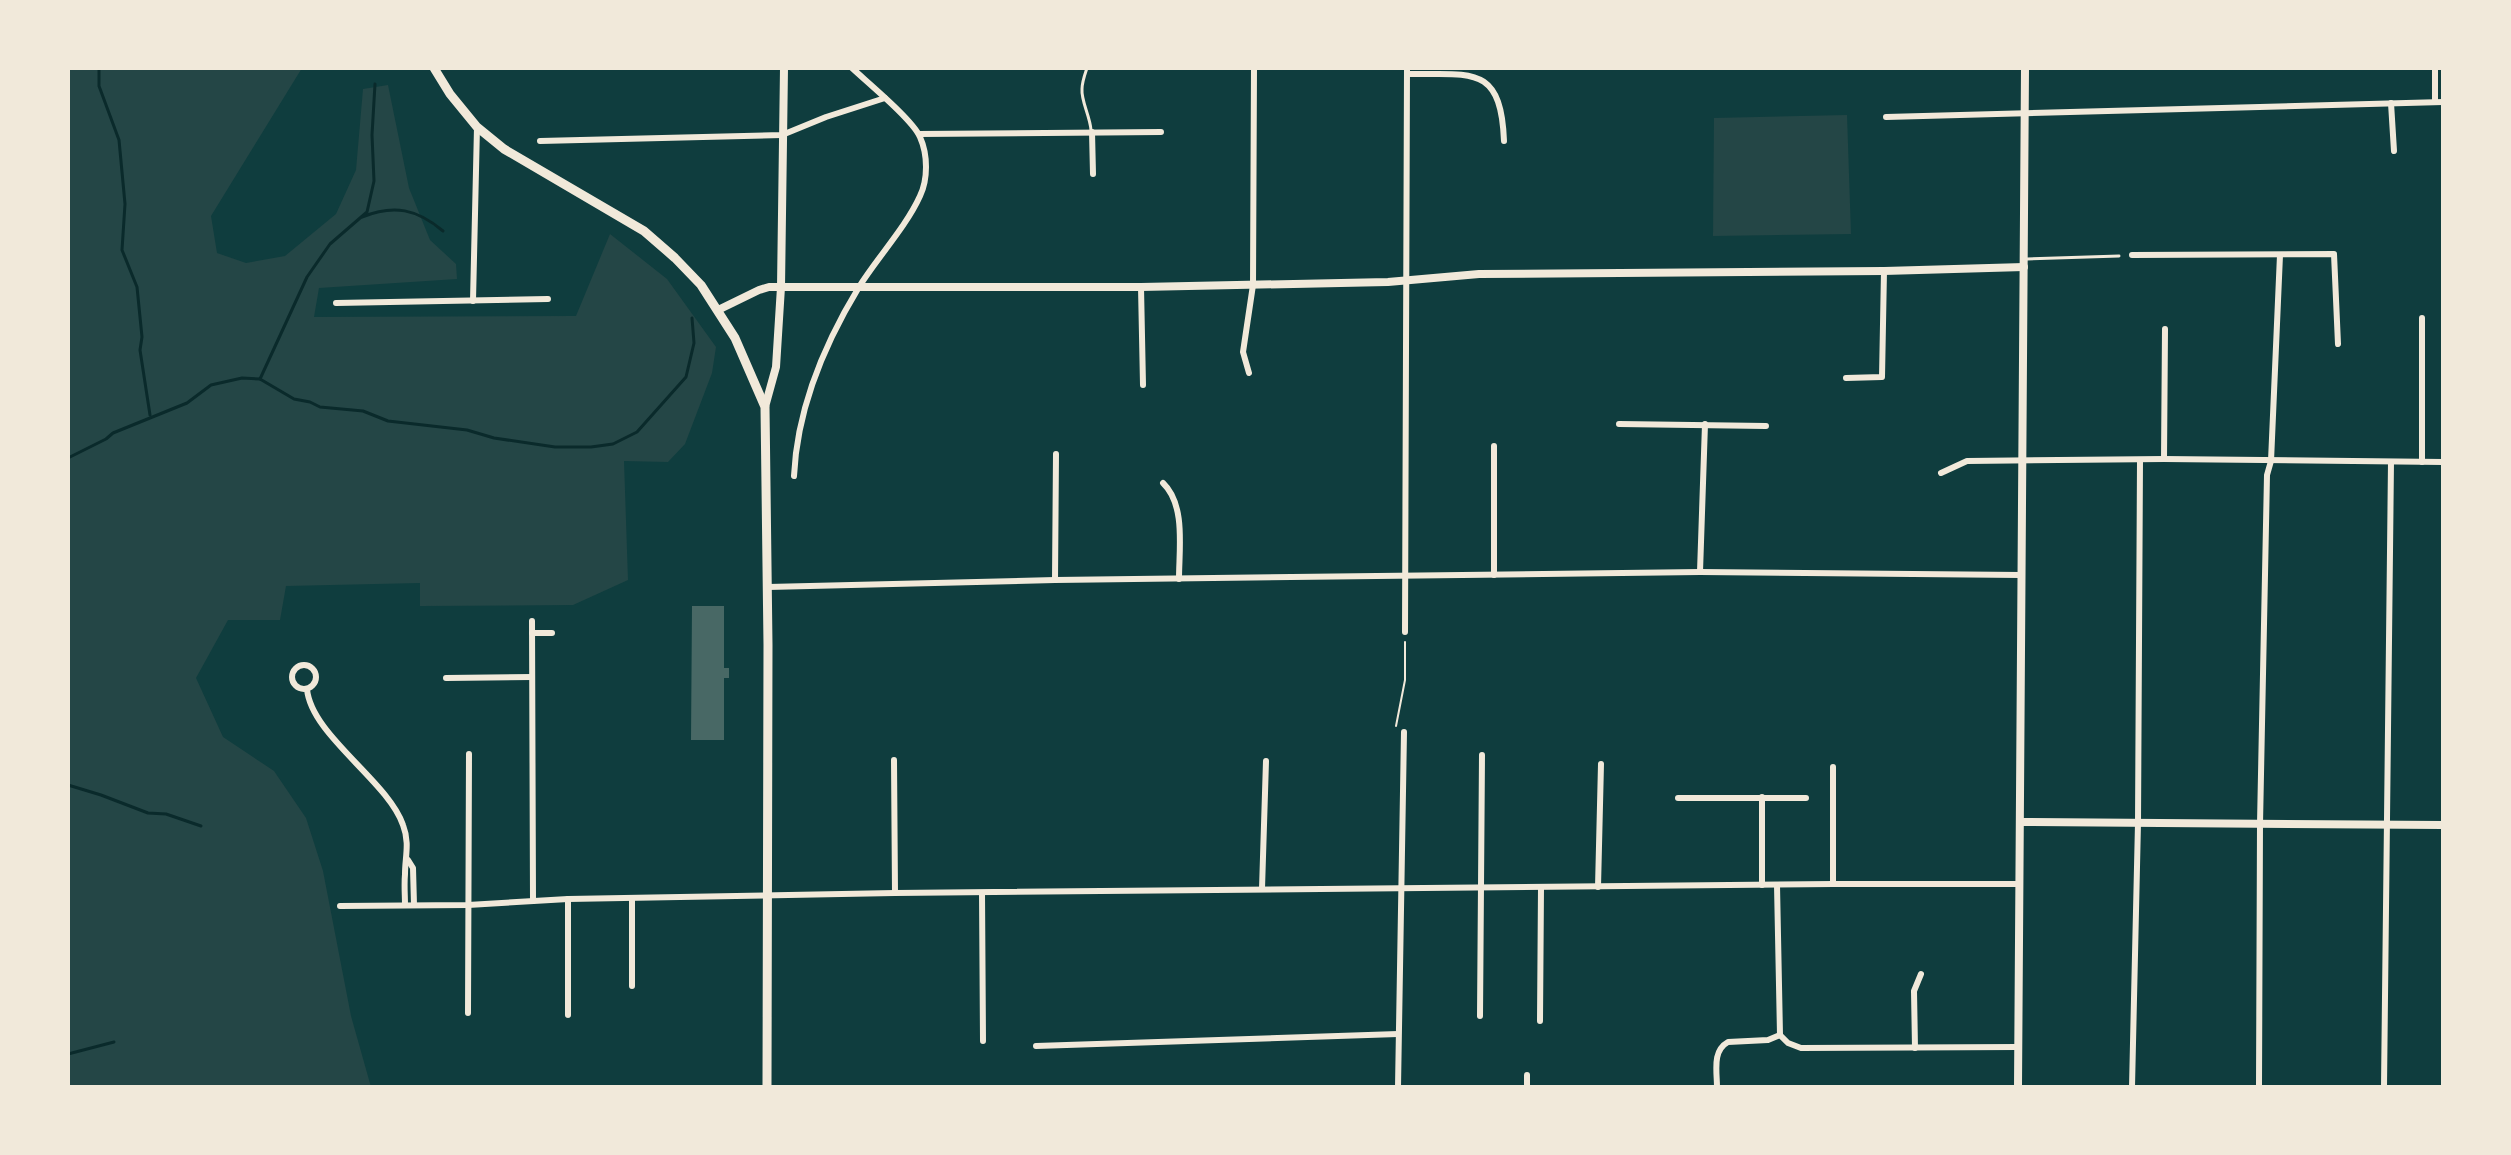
<svg xmlns="http://www.w3.org/2000/svg" width="2511" height="1155" viewBox="0 0 2511 1155" font-family="Arial,sans-serif">
<style>
.green{fill:#244646}
.lines{fill:none;stroke-linecap:round;stroke-linejoin:round}
.stream{stroke:#0a2a2b;stroke-width:3}
.building{fill:#486865}
.path{stroke:#f1e9da;stroke-width:2}
.service{stroke:#f1e9da;stroke-width:3}
.minor{stroke:#f1e9da;stroke-width:6}
.tertiary{stroke:#f1e9da;stroke-width:8}
.secondary{stroke:#f1e9da;stroke-width:9}
</style>
<rect width="100%" height="100%" fill="#0f3d3e"/>
<g class="green">
<polygon points="68,68 302,68 211,216 217,253 246,263 285,256 336,214 356,170 363,89 388,85 409,188 430,240 456,264 457,279 319,288 314,317 576,316 610,234 667,279 716,347 712,373 685,444 668,462 624,461 628,580 573,605 420,606 420,583 286,586 280,620 228,620 196,678 223,737 274,771 306,818 323,871 351,1016 371,1087 68,1087"/>
<polygon points="1847,115 1851,234 1713,236 1714,118"/>
</g>
<g class="lines">
<g class="stream">
<polyline points="99,68 99,86 119,140 125,204 122,250 137,287 142,337 140,350 150,415"/>
<path d="M362,217C394,204 417,209 443,231"/>
<polyline points="260,379 307,277 330,244 367,212 374,181 372,135 375,84"/>
<polyline points="68,458 106,439 113,433 187,403 211,385 242,378 260,379 294,399 310,402 320,407 363,411 388,421 467,430 494,438 555,447 591,447 613,444 637,432 686,377 694,343 692,318"/>
<polyline points="68,785 101,795 148,813 166,814 201,826"/>
<polyline points="68,1054 114,1042"/>
</g>
</g>
<polygon class="building" points="692,606 724,606 724,668 729,668 729,678 724,678 724,740 691,740"/>
<g class="lines">
<polyline class="path" points="1396,726 1405,680 1405,642"/>
<g class="service">
<path d="M1087,68C1085,74 1082,82 1082,89C1081,101 1090,116 1091,130"/>
<polyline points="2027,259 2119,256"/>
</g>
<g class="minor">
<path d="M1407,74C1470,75 1501,63 1504,141"/>
<polyline points="2435,102 2435,68"/>
<polyline points="2391,103 2394,151"/>
<polyline points="1886,117 2443,102"/>
<polyline points="1092,132 1093,174"/>
<polyline points="919,134 1161,132"/>
<polyline points="540,141 782,135 826,117 885,98"/>
<polyline points="2132,255 2334,254 2338,344"/>
<polyline points="1141,287 1143,385"/>
<polyline points="473,301 477,127"/>
<polyline points="336,303 548,299"/>
<polyline points="2422,318 2422,462"/>
<polyline points="1249,373 1243,352 1253,285 1254,68"/>
<polyline points="1846,378 1882,377 1884,271"/>
<polyline points="1619,424 1766,426"/>
<polyline points="1494,446 1494,575"/>
<polyline points="2164,459 2165,329"/>
<polyline points="1941,473 1967,461 2164,459 2443,462"/>
<path d="M794,476C797,410 825,343 859,287C877,258 906,227 920,196C928,179 928,155 920,137C913,120 867,82 852,68"/>
<path d="M1163,483C1186,505 1179,549 1179,579"/>
<polyline points="1700,572 1705,424"/>
<polyline points="1055,580 1056,454"/>
<polyline points="768,587 1055,580 1700,572 2021,575"/>
<polyline points="532,621 533,901"/>
<polyline points="1405,632 1407,68"/>
<polyline points="532,633 552,633"/>
<circle cx="304" cy="677" r="12"/>
<polyline points="446,678 532,677"/>
<path d="M307,689C311,735 388,781 403,825C410,843 405,857 405,874C404,885 405,895 405,905"/>
<polyline points="894,760 895,893"/>
<polyline points="1833,767 1833,884"/>
<polyline points="1762,797 1762,885"/>
<polyline points="1678,798 1806,798"/>
<polyline points="408,860 413,868 414,905"/>
<polyline points="1777,885 1780,1035"/>
<polyline points="1598,887 1601,764"/>
<polyline points="1262,889 1266,761"/>
<polyline points="982,893 983,1041"/>
<polyline points="632,899 632,986"/>
<polyline points="340,906 468,905 568,899 895,893 1833,884 2019,884"/>
<polyline points="468,1013 469,754"/>
<polyline points="568,1015 568,899"/>
<polyline points="1480,1016 1482,755"/>
<polyline points="1540,1021 1541,888"/>
<polyline points="1780,1035 1788,1043 1801,1048 2018,1047"/>
<polyline points="1036,1046 1398,1034"/>
<polyline points="1915,1048 1914,991 1921,974"/>
<polyline points="1398,1087 1404,732"/>
<polyline points="1527,1087 1527,1075"/>
<path d="M1717,1087C1717,1071 1712,1051 1728,1042L1768,1040L1780,1035"/>
<polyline points="2132,1087 2138,823 2140,461"/>
<polyline points="2259,1087 2260,824 2267,475 2271,461 2280,255"/>
<polyline points="2384,1087 2391,462"/>
</g>
<g class="tertiary">
<polyline points="718,310 759,290 769,287 1141,287 1388,282 1479,274 1884,271 2024,267"/>
<polyline points="765,407 776,367 781,287 784,68"/>
<polyline points="2020,822 2443,825"/>
<polyline points="2018,1087 2025,68"/>
</g>
<polyline class="secondary" points="434,68 450,94 477,127 504,149 644,231 675,258 701,285 735,338 765,407 768,645 767,1087"/>
</g>
<rect width="2511" height="1155" fill="none" stroke="#f1e9da" stroke-width="140"/>
</svg>
